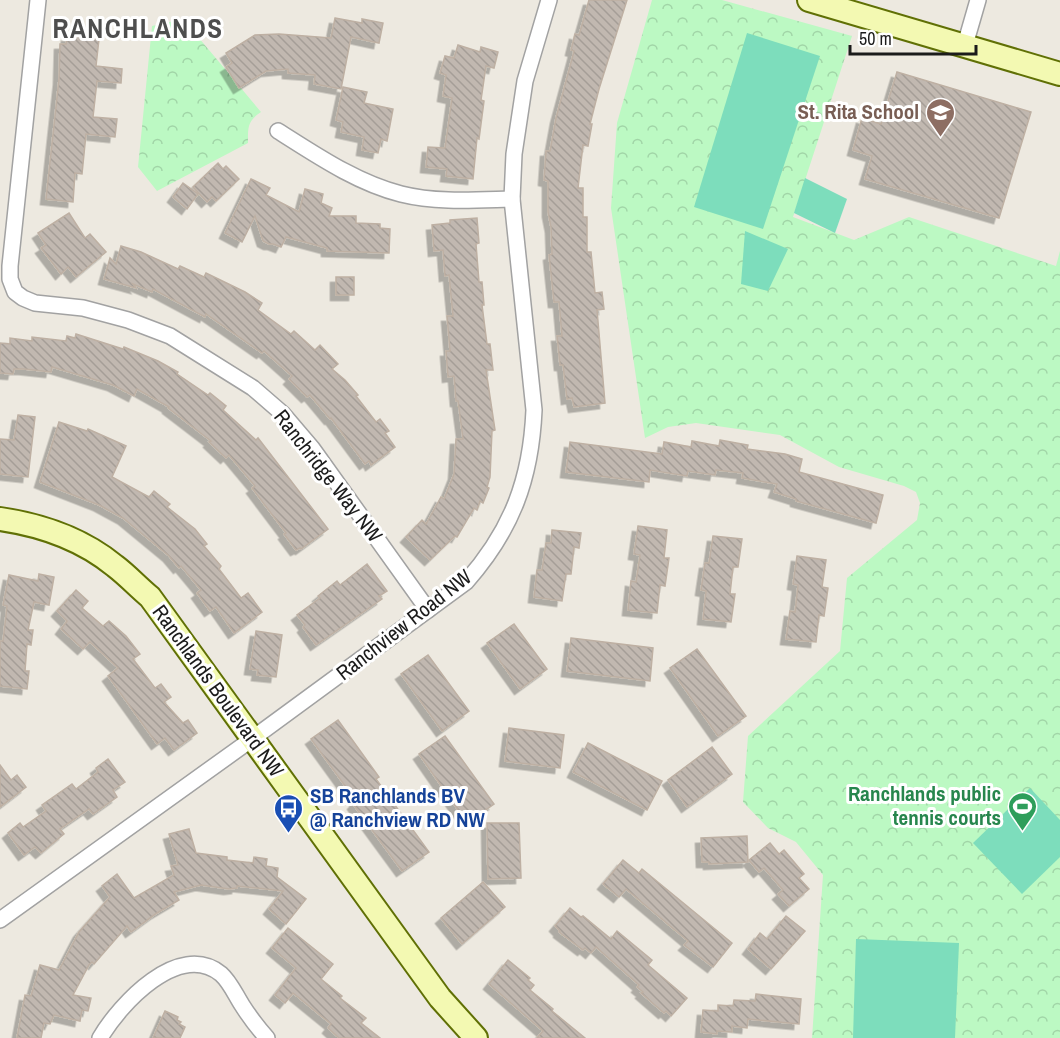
<svg xmlns="http://www.w3.org/2000/svg" width="1060" height="1038" viewBox="0 0 1060 1038" font-family="'Archivo Narrow',sans-serif">
<style>
.park{fill:url(#park-crowns)}
.pitch{fill:#7dddbc}
.building{fill:url(#building-back-hatch);stroke:#beb0a3;stroke-width:1.5;filter:url(#shadow)}
.lines{fill:none;stroke-linecap:round;stroke-linejoin:round}
.street-casing{stroke:#a2a2a2;stroke-width:18}
.secondary-casing{stroke:#607005;stroke-width:26}
.street{stroke:#fff;stroke-width:15}
.secondary{stroke:#f3f9b2;stroke-width:22}
.labels{text-anchor:middle;stroke-width:6;stroke-linejoin:round;paint-order:stroke}
.education-label{font-size:21px;font-weight:bold;fill:#785e54;stroke:#fff;text-anchor:end}
.street-label{font-size:21px;fill:#1b1b1b;stroke:#fff}
.leisure-label{font-size:21px;font-weight:bold;fill:#27864d;stroke:#fff;text-anchor:end}
.transit-label{font-size:21px;font-weight:bold;fill:#164399;stroke:#fff;text-anchor:start}
.district-label{font-size:27px;font-weight:bold;letter-spacing:1.5px;fill:#4e4e4e;stroke:#fff}
</style>
<defs>
<pattern id="park-crowns" width="20" height="18" patternUnits="userSpaceOnUse" patternTransform="scale(1.5)"><rect width="20" height="18" fill="#bcf9c3"/><path d="M2 6a3 3 0 1 1 6 0M12 15a3 3 0 1 1 6 0" fill="none" stroke="#a1d5a7"/></pattern>
<pattern id="building-back-hatch" width="6" height="6" patternUnits="userSpaceOnUse" patternTransform="scale(1.5)"><rect width="6" height="6" fill="#c1b8b0"/><path d="M-1 5l2 2M0 0l6 6M5-1l2 2" fill="none" stroke="#a59e97"/></pattern>
<filter id="shadow"><feDropShadow dx="-5.5" dy="5.5" stdDeviation="0" flood-color="#0004"/></filter>
</defs>
<rect width="100%" height="100%" fill="#ede9e0"/>
<g class="park">
<polygon points="652,0 722,0 852,36 793,217 854,240 909,217 1056,266 1060,251 1060,1038 812,1038 823,875 796,842 768,828 743,802 748,736 840,651 847,578 917,520 920,503 916,492 904,486 839,467 780,435 696,423 668,427 645,438 611,208 617,123"/>
<path d="M183,19L261,112C247,121 248,128 248,143L157,191L138,167L152,26Z"/>
</g>
<g class="pitch">
<polygon points="747,33 820,56 763,229 694,207"/>
<polygon points="805,178 847,199 835,233 794,213"/>
<polygon points="745,231 788,249 768,291 741,284"/>
<polygon points="1030,788 1060,820 1060,857 1022,894 973,843"/>
<polygon points="856,939 959,943 955,1038 853,1038"/>
</g>
<g class="building">
<polygon points="589,0 627,0 599,89 590,124 592,124 588,146 583,145 578,188 583,188 583,217 587,217 587,252 591,252 595,293 602,292 604,309 597,310 605,403 574,407 572,398 567,399 563,365 560,365 557,336 562,336 559,302 554,302 549,255 552,254 551,227 548,212 548,181 544,180 546,151 550,151 556,118 573,55 574,51 571,50 575,34 579,35"/>
<polygon points="335,18 362,23 362,19 383,23 379,43 351,37 341,89 314,84 315,75 288,73 288,69 266,71 239,88 226,67 232,63 226,53 255,35 279,34 331,38"/>
<polygon points="67,36 99,39 96,66 122,69 121,83 97,81 93,117 117,119 115,137 86,134 82,174 75,173 73,202 46,199 59,79 60,44 66,44"/>
<polygon points="458,45 480,52 481,47 498,52 494,68 486,66 481,100 484,101 479,139 477,138 473,179 446,176 447,169 426,167 428,147 445,148 452,98 443,96 446,75 440,73 445,56 454,58"/>
<polygon points="897,72 1031,112 999,218 865,179 872,156 853,150 862,118 881,124"/>
<polygon points="343,87 367,92 364,103 393,109 387,141 381,139 378,153 362,150 364,137 341,132 343,122 336,120"/>
<polygon points="218,163 223,169 226,166 239,179 216,201 212,197 207,202 193,187"/>
<polygon points="251,179 270,188 266,195 299,212 305,189 323,194 321,203 332,208 329,216 356,216 356,223 380,224 380,228 390,229 389,253 327,251 327,248 286,237 281,247 273,244 269,244 263,241 255,216 242,242 225,233"/>
<polygon points="183,183 198,194 187,209 173,197"/>
<polygon points="69,213 85,238 90,234 106,252 76,277 68,267 61,274 41,248 46,245 38,233"/>
<polygon points="477,218 479,243 476,244 479,282 482,282 484,305 482,305 487,344 490,344 493,370 486,370 495,430 492,431 490,477 487,487 489,488 483,503 480,501 477,510 474,508 457,537 455,536 430,560 406,537 422,520 426,524 441,497 444,499 454,474 456,439 463,439 458,401 456,401 454,376 448,377 446,351 450,351 447,316 453,316 449,275 445,276 443,250 434,251 432,225 450,223 450,220"/>
<polygon points="121,246 141,252 178,269 180,266 204,277 206,273 245,292 262,303 258,310 291,334 294,331 315,350 320,345 338,364 332,369 345,380 358,395 356,396 376,422 380,419 389,431 385,433 395,447 371,465 369,461 365,464 331,418 330,419 310,395 307,397 289,379 292,376 264,351 262,353 206,314 205,317 153,289 152,292 133,284 136,288 104,279 110,258 116,264"/>
<rect x="336" y="277" width="18" height="18"/>
<polygon points="76,334 123,349 124,347 158,361 178,372 177,374 208,395 210,393 226,406 223,410 256,440 258,438 328,529 301,549 300,548 296,550 284,534 286,533 252,488 255,486 229,455 226,458 209,442 211,441 168,408 169,407 137,389 134,396 113,385 52,367 51,372 24,369 14,369 13,374 0,373 0,343 10,344 10,338 32,341 32,337 66,341 67,336 75,338"/>
<polygon points="18,415 35,417 28,477 0,474 0,439 14,440"/>
<polygon points="59,422 87,431 88,429 126,446 112,477 149,497 154,491 170,504 167,507 195,529 207,544 204,546 221,566 219,569 241,598 248,593 262,612 234,633 216,607 210,611 197,593 201,590 181,566 179,568 169,556 123,518 99,505 40,482"/>
<polygon points="720,440 748,445 747,449 785,454 802,459 799,472 883,495 876,523 796,501 796,499 774,492 777,484 742,478 743,473 716,470 715,475 688,471 687,476 650,470 649,482 566,472 570,442 662,454 664,442 691,447 692,441 719,446"/>
<polygon points="638,526 667,530 664,558 669,558 665,586 660,585 657,613 628,610 631,581 636,582 640,555 634,554"/>
<polygon points="552,530 581,533 579,548 574,547 571,574 566,574 562,601 534,597 537,570 542,570 546,543 551,543"/>
<polygon points="713,536 742,539 738,567 733,567 730,594 735,594 731,622 703,619 706,591 701,590 705,563 709,563"/>
<polygon points="797,556 826,560 822,587 828,588 824,616 819,615 816,642 786,639 790,611 795,612 798,585 793,584"/>
<polygon points="367,564 387,591 379,596 382,599 316,645 303,627 305,625 297,615 320,598 318,596 337,581 340,585"/>
<polygon points="39,574 54,577 49,605 34,602 28,630 33,630 31,645 27,644 25,671 29,671 27,689 0,686 0,641 3,641 7,606 3,605 9,575 38,581"/>
<polygon points="76,590 88,601 82,608 103,626 109,621 126,636 140,654 133,659 155,688 161,684 171,697 164,702 183,723 188,720 197,733 174,750 165,738 157,744 108,676 118,668 90,642 83,649 61,629 67,621 57,611"/>
<polygon points="514,624 547,669 520,689 487,643"/>
<polygon points="256,631 282,635 276,677 257,675 258,670 250,669"/>
<polygon points="571,638 653,648 650,681 567,671"/>
<polygon points="697,649 746,716 718,736 670,668"/>
<polygon points="428,655 469,711 442,731 401,674"/>
<polygon points="338,720 379,777 376,779 429,852 402,871 353,804 356,801 311,739"/>
<polygon points="509,728 564,735 560,768 505,761"/>
<polygon points="445,736 494,804 467,823 419,754"/>
<polygon points="588,743 662,781 647,810 573,772"/>
<polygon points="712,747 732,774 687,807 668,780"/>
<polygon points="108,759 125,782 113,790 117,797 93,814 89,809 60,829 64,834 41,853 35,847 24,855 8,833 20,823 23,827 46,811 42,805 72,784 76,789 98,772 96,768"/>
<polygon points="0,765 11,780 17,775 26,787 0,807"/>
<polygon points="487,823 519,823 521,878 488,879"/>
<polygon points="189,829 196,853 227,857 227,860 253,863 254,857 267,859 266,866 278,868 277,877 306,899 286,924 269,909 283,891 237,886 237,888 229,889 201,885 174,892 179,900 157,913 131,932 127,926 94,964 92,962 89,965 73,995 91,998 88,1011 82,1010 80,1021 54,1015 50,1024 44,1023 41,1038 17,1038 25,995 31,996 40,965 59,970 79,932 110,897 102,886 117,874 134,898 174,875 171,866 178,865 169,834"/>
<polygon points="747,836 748,862 709,864 709,862 702,862 701,838"/>
<polygon points="770,843 779,854 784,850 804,874 799,878 809,889 789,906 778,894 783,890 764,868 759,872 749,860"/>
<polygon points="623,860 639,873 642,869 732,943 713,967 684,945 688,941 626,889 619,897 603,884"/>
<polygon points="483,882 505,907 462,944 441,918"/>
<polygon points="570,908 581,917 583,916 611,939 617,931 652,960 648,965 687,998 671,1016 666,1011 664,1013 641,993 643,992 637,987 639,985 596,947 591,953 585,948 583,950 559,932 560,931 555,926"/>
<polygon points="786,916 805,931 771,969 748,949 760,933 767,939"/>
<polygon points="288,928 333,964 321,979 342,996 340,998 366,1018 361,1023 380,1038 339,1038 328,1028 331,1024 293,993 285,1003 275,995 296,968 272,948"/>
<polygon points="508,960 530,978 528,980 534,985 530,990 553,1009 552,1011 585,1038 537,1038 543,1031 489,984"/>
<polygon points="756,994 801,999 799,1024 748,1019 747,1028 732,1026 732,1032 717,1031 717,1034 701,1032 703,1010 718,1011 718,1005 733,1006 734,1000 755,1001"/>
<polygon points="165,1011 178,1017 177,1020 181,1022 179,1024 185,1027 180,1038 153,1038"/>
</g>
<g class="lines">
<defs>
<g id="street">
<polyline points="38,0 10,266 10,279 15,292 23,298 35,303 83,308 128,320 170,336 253,388 283,414 312,448 428,610"/>
<polyline points="965,45 978,0"/>
<path d="M278,131C316,155 357,183 401,194C437,203 475,200 512,199"/>
<path d="M0,920L252,739L466,582C512,530 531,479 534,410L512,199L514,154L525,81L549,0"/>
<path d="M100,1038C120,1004 179,940 221,974C230,982 235,994 242,1005C249,1016 258,1028 267,1038"/>
</g>
<g id="secondary">
<polyline points="809,0 1060,74"/>
<path d="M0,519C41,525 82,539 115,566C127,575 138,587 150,597L440,998L476,1038"/>
</g>
</defs>
<use href="#street" class="street-casing"/>
<use href="#secondary" class="secondary-casing"/>
<use href="#street" class="street"/>
<use href="#secondary" class="secondary"/>
</g>
<defs>
<symbol id="school-pin" viewBox="-11 -11 22 30"><path d="M0 17L-7.5 6A9.5 9.5 0 1 1 7.5 6Z" fill="#8d6e63" stroke="#fff"/><path d="M0-5L7-2L0 1L-7-2ZM-4 1L0 2.5L4 1V4Q0 6-4 4Z" fill="#fff"/></symbol>
<symbol id="stadium-pin" viewBox="-11 -11 22 30"><path d="M0 17L-7.5 6A9.5 9.5 0 1 1 7.5 6Z" fill="#2e9e5b" stroke="#fff"/><path d="M0-5a6.5 5 0 1 0 0 10a6.5 5 0 1 0 0-10ZM-3.5-1.8h7v3.6h-7Z" fill="#fff"/></symbol>
<symbol id="bus-pin" viewBox="-11 -11 22 30"><path d="M0 17L-7.5 6A9.5 9.5 0 1 1 7.5 6Z" fill="#1a4fb4" stroke="#fff"/><path d="M-5-6H5V4H4V6H2V4H-2V6H-4V4H-5ZM-3.5-4V0h7V-4ZM-3.5 1.2v1.5H-2V1.2ZM2 1.2v1.5H3.5V1.2Z" fill="#fff"/></symbol>
</defs>
<g fill-rule="evenodd">
<use href="#school-pin" x="924" y="96" width="33" height="45"/>
<use href="#stadium-pin" x="1006" y="790" width="33" height="45"/>
<use href="#bus-pin" x="272" y="792" width="33" height="45"/>
</g>
<g class="labels">
<g class="education-label">
<text x="919" y="119">St. Rita School</text>
</g>
<g class="street-label">
<text transform="translate(328 476) rotate(52)" y="7">Ranchridge Way NW</text>
<text transform="translate(404 625) rotate(-38)" y="7">Ranchview Road NW</text>
<text transform="translate(218 691) rotate(54)" y="7">Ranchlands Boulevard NW</text>
</g>
<g class="leisure-label">
<text x="1001" y="801">Ranchlands public<tspan x="1001" dy="24">tennis courts</tspan></text>
</g>
<g class="transit-label">
<text x="310" y="803">SB Ranchlands BV<tspan x="310" dy="24">@ Ranchview RD NW</tspan></text>
</g>
<g class="district-label">
<text x="138" y="38">RANCHLANDS</text>
</g>
</g>
<path d="M850 45v9h126v-9" fill="none" stroke="#1b1b1b" stroke-width="3"/>
<text x="859" y="45" font-size="18" fill="#1b1b1b" stroke="#ffffff" stroke-width="4.5" paint-order="stroke">50 m</text>
</svg>
